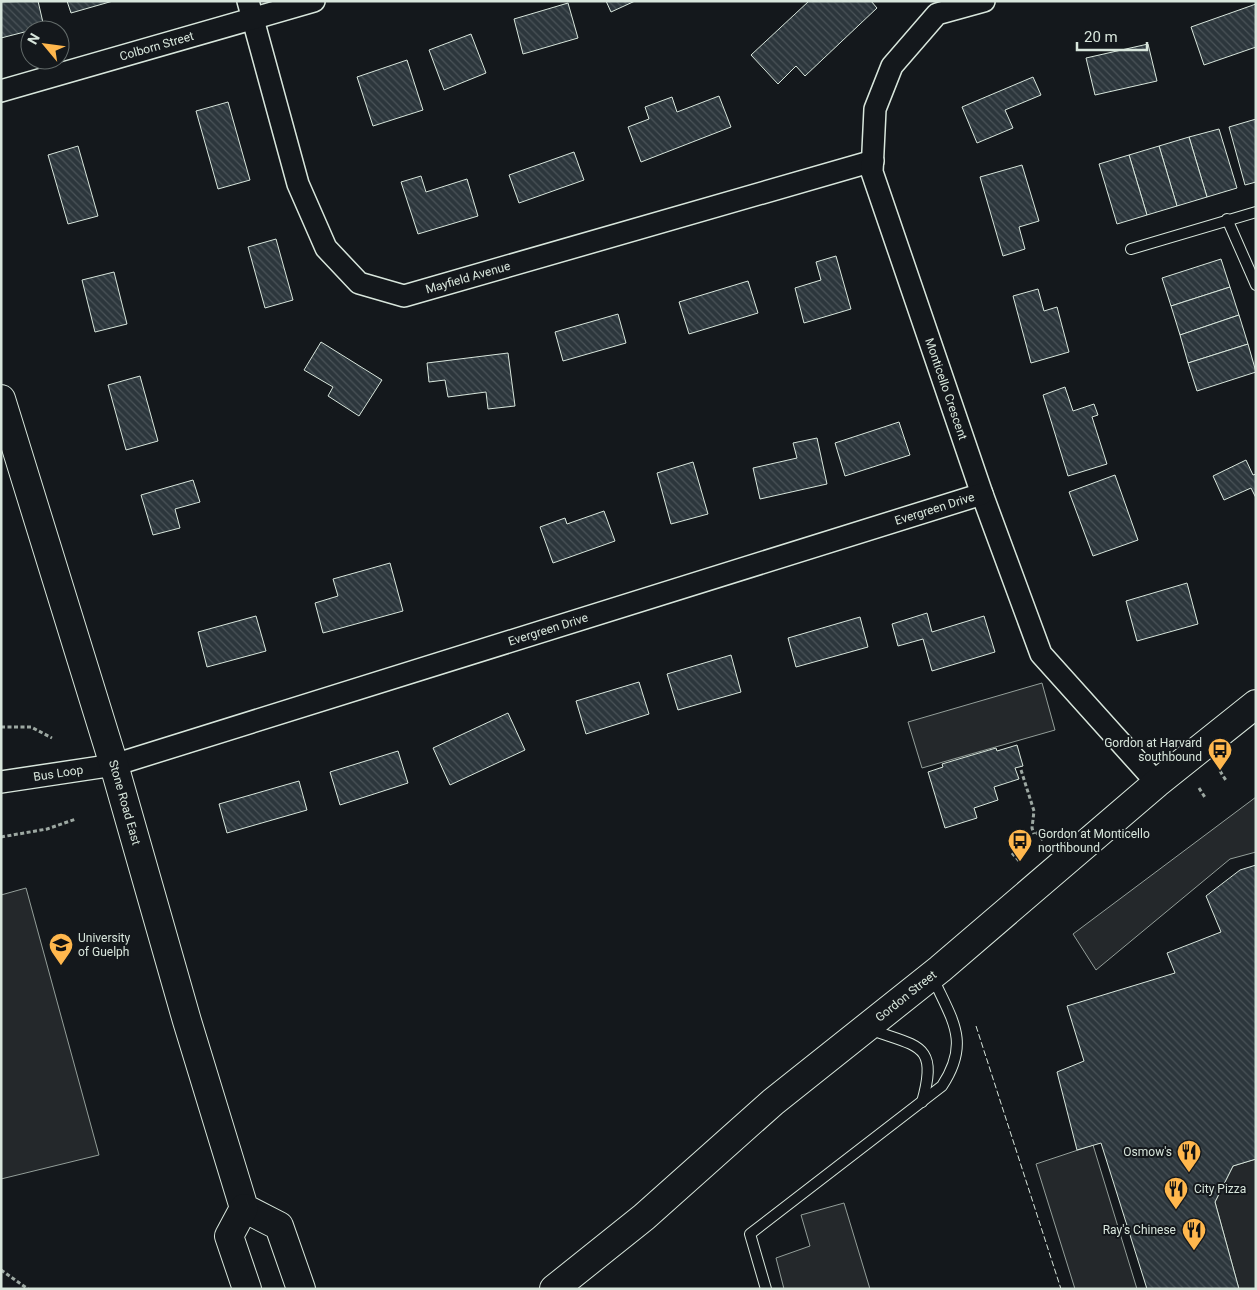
<svg xmlns="http://www.w3.org/2000/svg" width="1257" height="1290" viewBox="0 0 1257 1290" font-family="Roboto,sans-serif">
<style>
.parking{fill:#24282b;stroke:#939e99}
.building{fill:url(#building-back-hatch);stroke:#d8e6dc}
.lines{fill:none;stroke-linecap:round;stroke-linejoin:round}
.lane-casing{stroke:#d8e6dc;stroke-width:12}
.street-casing{stroke:#d8e6dc;stroke-width:24}
.secondary-casing{stroke:#d8e6dc;stroke-width:30}
.path{stroke:#9da8a2;stroke-width:3;stroke-dasharray:4 2.5;stroke-linecap:butt}
.lane{stroke:#14181c;stroke-width:10}
.street{stroke:#14181c;stroke-width:21}
.secondary{stroke:#14181c;stroke-width:28}
.fence{stroke:#d8e6dc;stroke-width:1;stroke-dasharray:6 2.5;stroke-linecap:butt}
.labels{text-anchor:middle;stroke-width:4;stroke-linejoin:round;paint-order:stroke}
.street-label{font-size:12px;fill:#d8e6dc;stroke:#14181c}
.poi-label{font-size:12px;fill:#d8e6dc;stroke:#14181c;text-anchor:end}
</style>
<defs>
<pattern id="building-back-hatch" width="6" height="6" patternUnits="userSpaceOnUse" patternTransform="scale(1.25)"><rect width="6" height="6" fill="#2c363c"/><path d="M-1 5l2 2M0 0l6 6M5-1l2 2" fill="none" stroke="#4a5358"/></pattern>
</defs>
<rect width="100%" height="100%" fill="#14181c"/>
<g class="parking">
<polygon points="1042,683 1055,730 922,768 908,722"/>
<polygon points="1256,797 1256,852 1230,859 1096,970 1073,934"/>
<polygon points="26,888 99,1155 1,1179 1,895"/>
<polygon points="1093,1145 1137,1289 1075,1289 1036,1164"/>
<polygon points="1256,1159 1256,1289 1239,1289 1215,1202 1233,1166"/>
<polygon points="844,1203 870,1289 784,1289 776,1258 810,1246 801,1215"/>
</g>
<g class="building">
<polygon points="38,1 44,27 1,38 1,2"/>
<polygon points="67,1 113,1 71,13"/>
<polygon points="606,1 635,1 611,12"/>
<polygon points="809,1 871,1 877,8 805,76 796,66 778,84 751,55"/>
<polygon points="568,3 578,38 523,54 514,19"/>
<polygon points="1256,4 1256,47 1204,65 1191,27"/>
<polygon points="471,34 486,73 444,90 429,50"/>
<polygon points="1148,44 1157,81 1095,95 1086,58"/>
<polygon points="407,60 423,110 373,126 357,77"/>
<polygon points="1033,77 1041,95 1005,110 1013,128 977,143 962,107"/>
<polygon points="719,96 731,127 641,162 628,127 649,119 645,107 672,97 677,112"/>
<polygon points="228,102 250,180 218,189 196,111"/>
<polygon points="1256,119 1256,182 1245,185 1229,127"/>
<polygon points="1219,129 1237,188 1207,197 1189,137"/>
<polygon points="1189,137 1207,197 1177,206 1159,146"/>
<polygon points="78,146 98,216 68,224 48,155"/>
<polygon points="1159,146 1177,206 1147,215 1129,155"/>
<polygon points="574,152 584,180 519,203 509,175"/>
<polygon points="1129,155 1147,215 1117,224 1099,164"/>
<polygon points="1022,165 1039,221 1019,227 1025,249 1003,256 980,177"/>
<polygon points="421,176 426,192 467,179 478,216 418,234 401,182"/>
<polygon points="276,239 293,300 265,308 248,247"/>
<polygon points="836,256 851,309 804,323 795,288 821,280 816,262"/>
<polygon points="1221,259 1230,287 1171,306 1162,278"/>
<polygon points="114,272 127,324 95,332 82,280"/>
<polygon points="748,281 758,313 689,334 679,302"/>
<polygon points="1230,287 1239,315 1180,335 1171,306"/>
<polygon points="1038,289 1044,311 1057,307 1069,352 1031,363 1013,296"/>
<polygon points="618,314 626,343 563,361 555,332"/>
<polygon points="1239,315 1248,344 1188,363 1180,335"/>
<polygon points="321,342 382,380 359,416 328,396 333,387 304,370"/>
<polygon points="1248,344 1256,372 1197,391 1188,363"/>
<polygon points="508,353 515,406 488,409 486,392 448,397 445,380 429,382 427,363"/>
<polygon points="140,376 158,441 126,450 108,385"/>
<polygon points="1065,387 1073,411 1094,404 1098,415 1092,417 1107,464 1068,476 1043,395"/>
<polygon points="899,422 910,455 845,476 835,443"/>
<polygon points="817,438 827,484 760,499 753,468 797,458 793,443"/>
<polygon points="1246,460 1253,475 1256,474 1256,498 1251,488 1224,500 1213,476"/>
<polygon points="693,462 708,514 671,524 657,473"/>
<polygon points="1115,475 1138,540 1093,556 1069,492"/>
<polygon points="193,480 200,502 175,509 180,528 153,535 141,495"/>
<polygon points="604,511 615,541 553,563 540,527 565,518 567,524"/>
<polygon points="390,563 403,611 323,633 315,603 338,596 333,579"/>
<polygon points="1187,583 1198,624 1137,641 1126,601"/>
<polygon points="927,613 932,632 984,616 995,652 932,671 923,639 898,646 892,624"/>
<polygon points="256,616 266,651 207,667 198,632"/>
<polygon points="860,617 868,647 796,667 788,638"/>
<polygon points="731,655 741,692 678,710 667,674"/>
<polygon points="639,682 649,714 586,734 576,701"/>
<polygon points="508,713 525,750 450,785 433,748"/>
<polygon points="1017,745 1023,766 1015,768 1019,779 994,787 998,800 974,808 977,818 945,828 928,772 943,767 942,764 996,748 997,751"/>
<polygon points="398,751 408,783 340,805 330,772"/>
<polygon points="299,781 307,810 227,833 219,804"/>
<polygon points="1256,865 1256,1159 1233,1166 1215,1202 1239,1289 1147,1289 1101,1143 1077,1150 1057,1072 1084,1061 1067,1006 1175,973 1167,953 1221,932 1206,896 1240,870"/>
</g>
<g class="lines">
<defs>
<g id="lane">
<polyline points="1227,219 1256,285"/>
<polyline points="1131,249 1256,212"/>
<path d="M869,1029C918,1047 939,1043 922,1102"/>
<path d="M766,1289L750,1234L942,1086C971,1042 952,1020 933,978"/>
</g>
<g id="street">
<path id="s1" d="M248,1L298,184L326,248L359,283L404,296L873,161"/>
<path id="s2" d="M984,1L937,14L892,66L875,109L872,172L982,494L1041,654L1157,783"/>
<path id="s3" d="M1,91L314,1"/>
<path id="s4" d="M1,782L114,765L982,494"/>
</g>
<g id="secondary">
<path id="s5" d="M1,399L114,765L187,1021L244,1208L279,1226L301,1289"/>
<polyline points="244,1208 229,1236 247,1289"/>
<path id="s6" d="M554,1289L644,1217L773,1102L940,969L1157,783L1256,704"/>
</g>
</defs>
<use href="#lane" class="lane-casing"/>
<use href="#street" class="street-casing"/>
<use href="#secondary" class="secondary-casing"/>
<g class="path">
<polyline points="1,727 31,727 52,738"/>
<polyline points="1021,770 1034,811 1032,828 1034,834"/>
<polyline points="1220,771 1227,782"/>
<polyline points="1199,788 1206,799"/>
<polyline points="1036,832 1043,840"/>
<polyline points="1,837 47,829 76,819"/>
<polyline points="1012,853 1020,862"/>
<polyline points="1,1270 28,1289"/>
</g>
<use href="#lane" class="lane"/>
<use href="#street" class="street"/>
<use href="#secondary" class="secondary"/>
<polyline class="fence" points="976,1026 1061,1289"/>
</g>
<defs>
<symbol id="bus-pin" viewBox="-11 -11 22 30"><path d="M0 17L-7.5 6A9.5 9.5 0 1 1 7.5 6Z" fill="#ffb74d" stroke="#14181c"/><path d="M-5-6H5V4H4V6H2V4H-2V6H-4V4H-5ZM-3.5-4V0h7V-4ZM-3.5 1.2v1.5H-2V1.2ZM2 1.2v1.5H3.5V1.2Z" fill="#111"/></symbol>
<symbol id="university-pin" viewBox="-11 -11 22 30"><path d="M0 17L-7.5 6A9.5 9.5 0 1 1 7.5 6Z" fill="#ffb74d" stroke="#14181c"/><path d="M0-5L7-2L0 1L-7-2ZM-4 1L0 2.5L4 1V4Q0 6-4 4Z" fill="#111"/></symbol>
<symbol id="restaurant-pin" viewBox="-11 -11 22 30"><path d="M0 17L-7.5 6A9.5 9.5 0 1 1 7.5 6Z" fill="#ffb74d" stroke="#14181c"/><path d="M-5-6h1v4h1v-4h1v4h1v-4h1v5L-1.5 .5V6h-2V.5L-5-1ZM5-6V6H3V1.5H1.5Q1.5-4 5-6Z" fill="#111"/></symbol>
</defs>
<g fill-rule="evenodd">
<use href="#bus-pin" x="1206" y="736" width="28" height="38"/>
<use href="#bus-pin" x="1006" y="827" width="28" height="38"/>
<use href="#university-pin" x="47" y="931" width="28" height="38"/>
<use href="#restaurant-pin" x="1175" y="1138" width="28" height="38"/>
<use href="#restaurant-pin" x="1162" y="1175" width="28" height="38"/>
<use href="#restaurant-pin" x="1180" y="1216" width="28" height="38"/>
</g>
<g class="labels">
<g class="street-label">
<text dy="4" stroke="none"><textPath href="#s3" startOffset="162">Colborn Street</textPath></text>
<text dy="4" stroke="none"><textPath href="#s1" startOffset="421">Mayfield Avenue</textPath></text>
<text dy="4" stroke="none"><textPath href="#s2" startOffset="456">Monticello Crescent</textPath></text>
<text dy="4" stroke="none"><textPath href="#s4" startOffset="974">Evergreen Drive</textPath></text>
<text dy="4" stroke="none"><textPath href="#s4" startOffset="569">Evergreen Drive</textPath></text>
<text dy="4" stroke="none"><textPath href="#s4" startOffset="58">Bus Loop</textPath></text>
<text dy="4" stroke="none"><textPath href="#s5" startOffset="422">Stone Road East</textPath></text>
<text dy="4" stroke="none"><textPath href="#s6" startOffset="458">Gordon Street</textPath></text>
</g>
<g class="poi-label">
<text x="1202" y="747">Gordon at Harvard<tspan x="1202" dy="14">southbound</tspan></text>
<text x="1038" y="838" text-anchor="start">Gordon at Monticello<tspan x="1038" dy="14">northbound</tspan></text>
<text x="78" y="942" text-anchor="start">University<tspan x="78" dy="14">of Guelph</tspan></text>
<text x="1172" y="1156">Osmow's</text>
<text x="1194" y="1193" text-anchor="start">City Pizza</text>
<text x="1176" y="1234">Ray's Chinese</text>
</g>
</g>
<rect width="1257" height="1290" fill="none" stroke="#d8e6dc" stroke-width="5"/>
<g transform="translate(45 45) rotate(299)"><circle r="24" fill="#14181c" stroke="#626a69"/>
<path d="M0-4L9 19L0 12L-9 19Z" fill="#ffb74d"/>
<text y="-8" font-size="14" font-weight="bold" text-anchor="middle" fill="#d8e6dc">N</text>
</g>
<path d="M1077 42v8h70v-8" fill="none" stroke="#d8e6dc" stroke-width="2.5"/>
<text x="1084" y="42" font-size="15" fill="#d8e6dc" stroke="#14181c" stroke-width="4" paint-order="stroke">20 m</text>
</svg>
